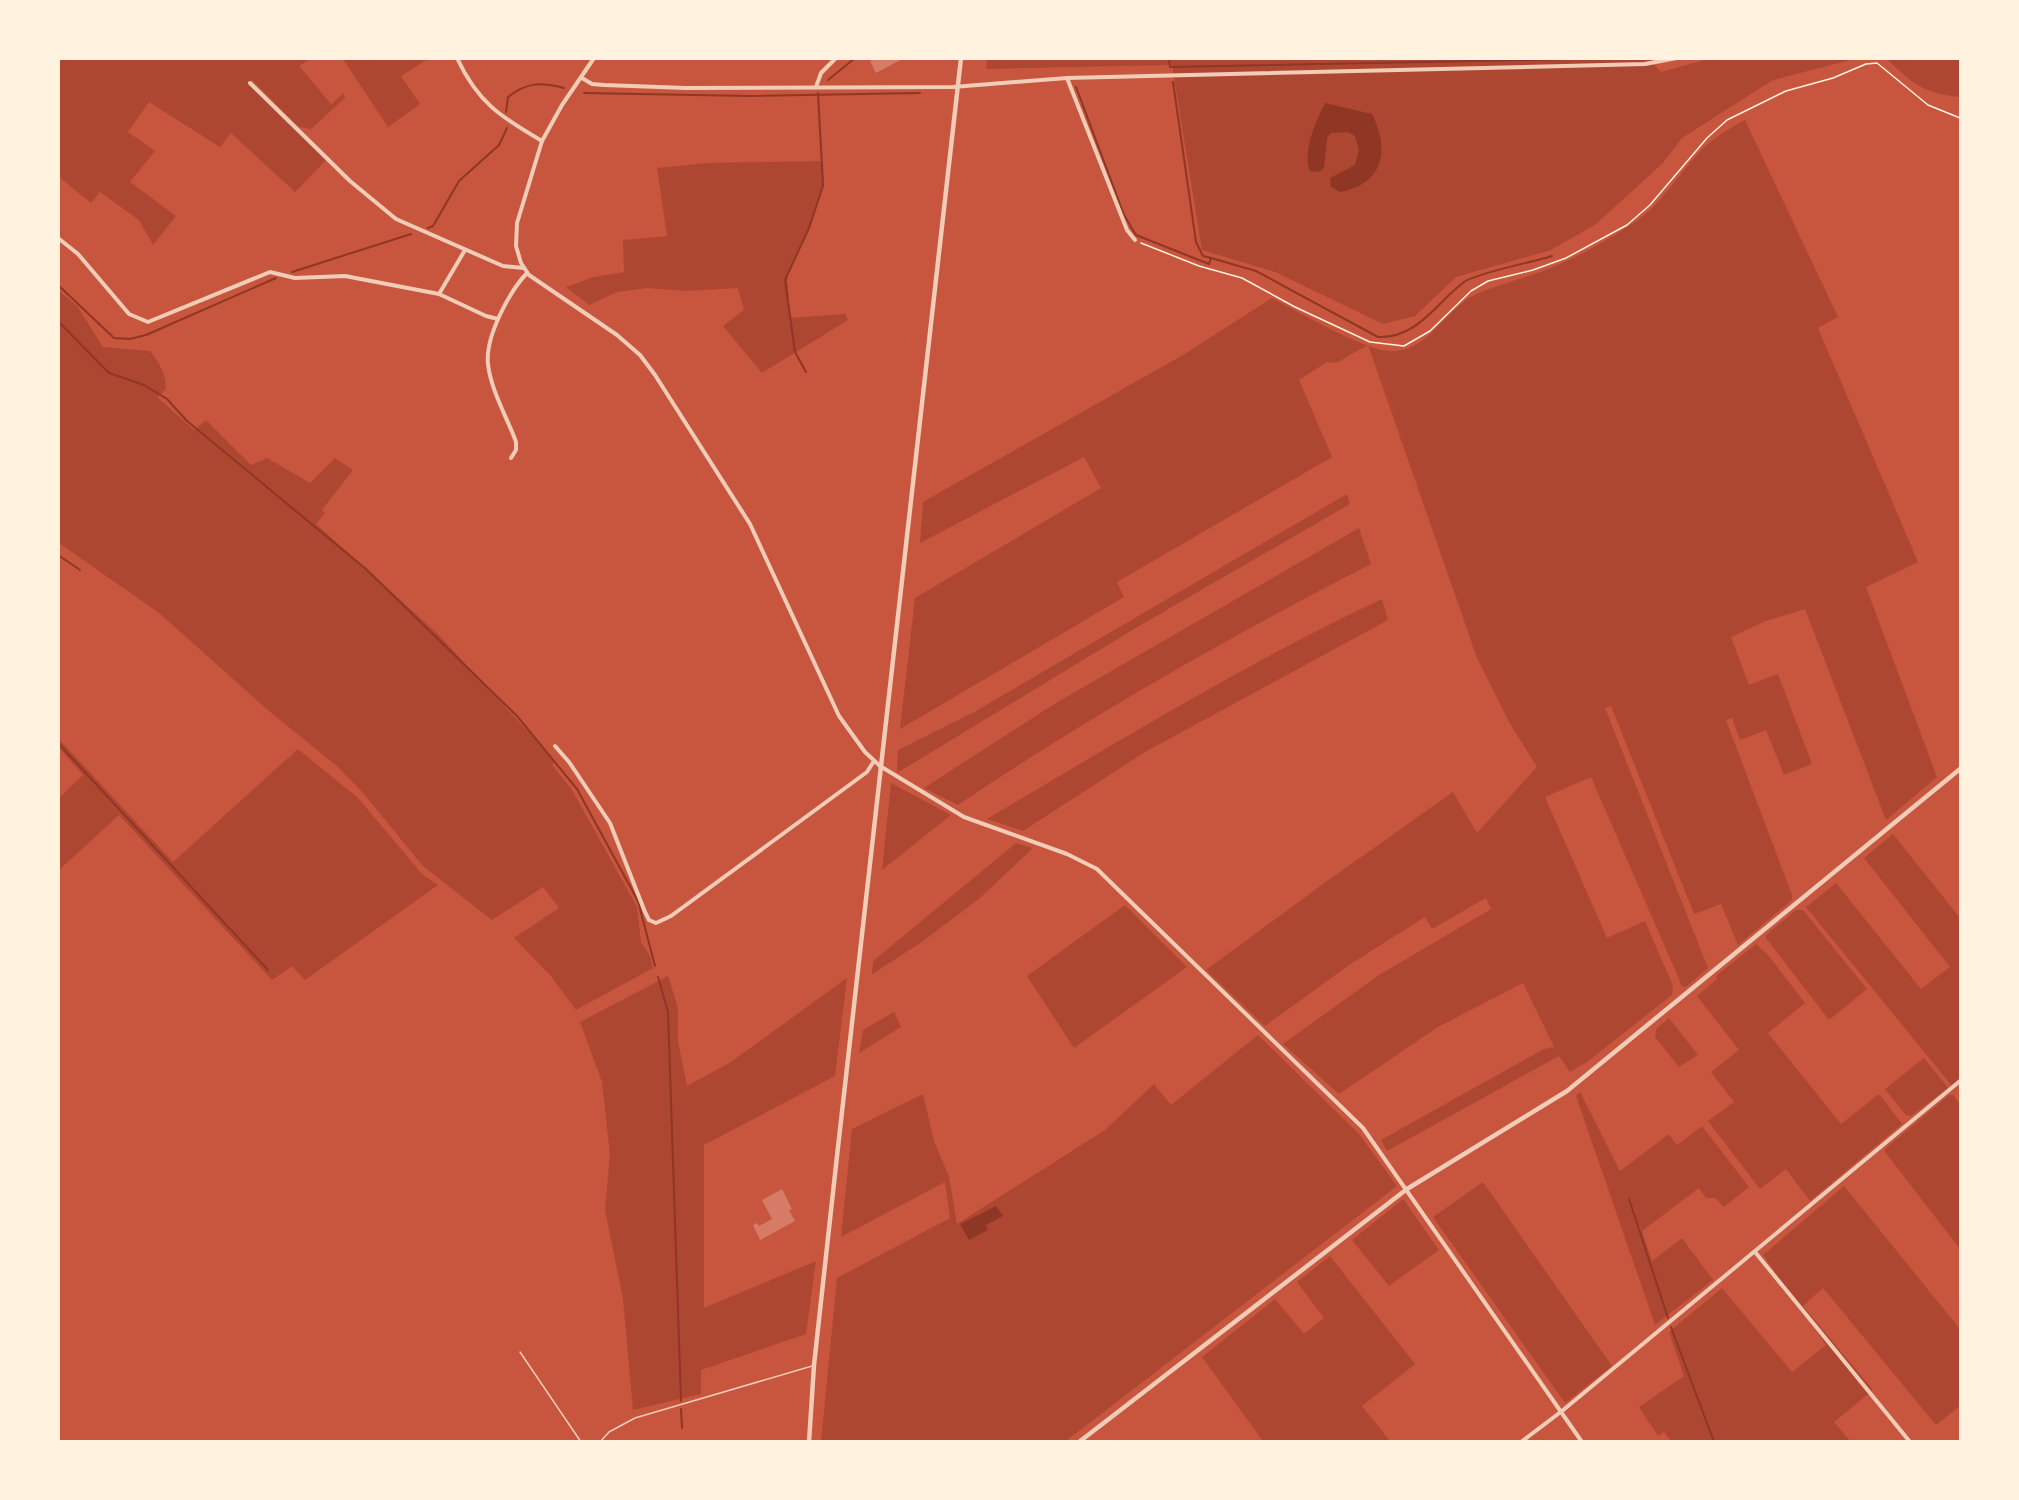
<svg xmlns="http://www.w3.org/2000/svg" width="2019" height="1500" viewBox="0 0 2019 1500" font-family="'Golos Text',sans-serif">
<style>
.green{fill:#ae4732}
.water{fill:#8f3625}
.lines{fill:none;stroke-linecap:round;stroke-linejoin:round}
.stream{stroke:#8f3625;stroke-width:2}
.building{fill:#d67c66}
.path{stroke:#fff3e0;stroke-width:1.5}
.service{stroke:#f1ccb7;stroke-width:1.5}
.minor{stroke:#f1ccb7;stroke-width:4}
.tertiary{stroke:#f1ccb7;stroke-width:4.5}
</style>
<rect width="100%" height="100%" fill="#c8553d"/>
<g class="green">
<polygon points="987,58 1648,58 1661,72 1708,59 1854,59 1773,80 1682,138 1663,163 1596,224 1551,250 1456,277 1415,316 1383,324 1275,272 1202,250 1172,65 986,69"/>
<polygon points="58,59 310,59 299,66 331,104 344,93 345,98 311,129 299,127 252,80 248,84 326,160 295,192 231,133 220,147 149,102 128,132 155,151 130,182 176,216 153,245 139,220 100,192 91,203 59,177"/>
<polygon points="343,59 428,59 401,76 420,104 388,127"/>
<path d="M1887,59H1960V97C1923,93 1913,84 1887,59Z"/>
<path d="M1745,120L1838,317L1818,328L1918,562L1866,587L1937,777L1886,820L1805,609L1766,621L1731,637L1749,685L1778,674L1812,764L1784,775L1766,730L1740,740L1732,718L1726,720L1792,895V900L1738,945L1721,904L1694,914L1611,706L1605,708L1708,968L1686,987L1682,986L1591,777L1545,797L1607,938L1645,921L1673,986L1672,995L1587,1062L1570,1072L1559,1056L1387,1151L1381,1140L1544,1049L1554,1047L1523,983L1438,1027L1339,1094L1283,1044L1379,975L1491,909L1486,898L1432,929L1425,917L1349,965L1265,1026L1206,970L1323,884L1453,792L1477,833L1537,767L1509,722L1477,658L1368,345L1336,363L1327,362L1299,380L1332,457L1117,582L1124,597L900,729L915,598L1101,488L1084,457L920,543L923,502L1183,355L1272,298C1297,311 1362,349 1388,351C1424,354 1441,318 1466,300C1482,289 1522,279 1543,271C1575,259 1607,241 1635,222C1661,205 1676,177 1697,155C1710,140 1727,130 1745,120Z"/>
<polygon points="823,161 824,182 810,228 787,273 790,318 845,314 848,320 762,373 723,326 744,310 738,288 687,291 647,288 617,292 589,305 566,287 594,277 624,272 623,240 667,236 657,168 707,163"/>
<path d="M58,290L77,306L103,347L150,351C159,363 166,373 166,389L157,397L194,430L206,420L251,465L267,458L310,483L335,458L353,470L322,510L325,513L316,524L437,633L555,761L552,765L572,790L637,907L641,942L650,956L653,968L576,1010L550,975L514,938L559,908L543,887L492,920L423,866L363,793L338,767L269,711L159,613L59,543Z"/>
<polygon points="1347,494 1350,504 1139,626 897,773 898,750 976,711"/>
<path d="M1359,528L1371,564C1229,637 1090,716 958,805L924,788L1056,703Z"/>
<path d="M1382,599L1388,620L1145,752L1023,831L987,819C1117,742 1246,663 1382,599Z"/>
<polygon points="59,739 173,862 298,749 358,798 422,874 438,885 305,980 292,966 272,980 119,815 59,870 59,798 83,775 59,748"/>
<polygon points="891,783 951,815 882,870"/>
<polygon points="1893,834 1960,918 1960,1078 1952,1086 1806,907 1836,883 1921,989 1950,967 1864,858"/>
<polygon points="1016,843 1033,848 980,898 919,944 872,974 873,961"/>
<polygon points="1125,905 1187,967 1074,1048 1027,976"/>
<polygon points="1796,910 1803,910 1867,989 1829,1020 1766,938 1766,935"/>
<polygon points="1756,944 1768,955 1805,1003 1768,1033 1841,1124 1879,1094 1902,1124 1810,1201 1786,1169 1760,1189 1708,1121 1734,1102 1711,1072 1739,1050 1697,996 1717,979 1716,976"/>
<polygon points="668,976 678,1008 678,1042 687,1086 731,1062 847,978 835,1076 704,1145 704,1308 816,1261 806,1334 701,1370 701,1394 633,1410 623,1299 605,1210 610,1154 602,1082 580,1022"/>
<polygon points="894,1012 901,1027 859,1053 863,1030"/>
<polygon points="1669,1018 1698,1055 1679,1067 1655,1037 1656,1029"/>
<polygon points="1258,1035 1359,1134 1397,1186 1066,1441 821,1442 837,1278 950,1218 945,1182 841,1237 852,1129 923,1094 934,1141 949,1176 957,1224 1105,1130 1154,1084 1171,1105"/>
<polygon points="1924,1058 1948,1088 1911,1116 1906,1115 1885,1089"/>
<polygon points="1580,1092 1620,1171 1669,1134 1677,1145 1702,1126 1749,1187 1724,1207 1715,1198 1706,1198 1699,1188 1642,1231 1652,1261 1682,1238 1713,1280 1655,1325 1576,1096"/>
<polygon points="1949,1095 1953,1095 1960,1104 1960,1249 1885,1152 1885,1149"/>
<polygon points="1483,1182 1612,1366 1565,1403 1433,1217"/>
<polygon points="1844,1186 1960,1329 1960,1406 1936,1425 1823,1288 1803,1306 1873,1390 1834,1422 1850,1441 1671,1441 1664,1432 1658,1436 1639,1407 1684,1376 1669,1332 1722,1288 1792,1372 1826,1345 1763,1255"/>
<polygon points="1403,1199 1439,1250 1389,1286 1352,1240"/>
<polygon points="1330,1256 1415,1364 1362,1406 1390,1441 1263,1441 1202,1357 1275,1299 1304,1334 1324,1318 1297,1282"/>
</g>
<g class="water">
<path d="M1325,103L1372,114C1390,150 1384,184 1340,192L1331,187L1330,178L1355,165L1359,150L1355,136L1348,132L1331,133L1327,138L1324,168L1319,172L1310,171C1302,152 1316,121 1325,103Z"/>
<polygon points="996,1206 1003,1216 986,1225 988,1230 969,1240 960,1224"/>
</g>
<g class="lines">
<g class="stream">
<polyline points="1169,58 1170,67 1623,58"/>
<polyline points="828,80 855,58"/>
<polyline points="1076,87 1124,215 1136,235 1209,264 1211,258 1203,256 1196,242 1173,82"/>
<polyline points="584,93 750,96 920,93"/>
<path d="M506,112L508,97C527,82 541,82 564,88"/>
<polyline points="428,228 433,226 459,181 499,145 507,128"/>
<path d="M1211,258L1256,271L1378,337C1417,339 1436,303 1464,282C1476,273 1533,262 1552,256"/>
<polyline points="292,272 411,234"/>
<polyline points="58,285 114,338 130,339 146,335 276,278"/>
<polyline points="58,321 109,373 144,385 167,399 187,421 366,569 517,716 577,789 638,901 655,966"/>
<polyline points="806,372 795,352 785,280 809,228 823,186 818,93"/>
<polyline points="58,555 80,570"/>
<polyline points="58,743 268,970"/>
<polyline points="658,977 668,1012 681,1401"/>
<polyline points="1629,1199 1668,1318"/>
<polyline points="1671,1327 1714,1442"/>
<polyline points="681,1409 682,1428"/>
</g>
</g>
<g class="building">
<polygon points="876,58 904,58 876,73 870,61"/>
<polygon points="782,1189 792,1209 789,1210 795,1221 760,1240 753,1225 757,1223 759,1226 772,1219 762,1200"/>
</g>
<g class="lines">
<polyline class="path" points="1141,243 1199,266 1242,278 1295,307 1370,342 1404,346 1430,331 1471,291 1488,281 1533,270 1566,258 1627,225 1650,205 1707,138 1727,120 1786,91 1833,78 1866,64 1877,63 1928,105 1960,118"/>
<g class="service">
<polyline points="520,1352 581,1442"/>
<polyline points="600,1442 609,1432 635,1418 812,1366"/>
</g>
<g class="minor">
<path d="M457,58C478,103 501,117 542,141"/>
<polyline points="594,58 562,105 542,141 517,223 516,246 521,263 529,275 617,335 640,355 655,375 750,524 839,716 865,752 880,766 964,817 1067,854 1097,869 1363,1128 1582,1442"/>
<polyline points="582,78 592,84 604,85 686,88 953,87 1067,78 1645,64 1677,58"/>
<polyline points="1067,78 1127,230 1135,240"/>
<polyline points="250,83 350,181 396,219 503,266 524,268"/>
<polyline points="816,87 821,73 836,58"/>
<polyline points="58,238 78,254 129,314 148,322 270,272 295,278 345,276 439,294 486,316 498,319"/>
<polyline points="439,294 465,250"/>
<path d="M511,458L516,450V442C507,417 491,391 488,364C485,337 509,292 527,273"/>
<polyline points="555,746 569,762 610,823 645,912 649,920 656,923 671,916 867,772 874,761"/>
<polyline points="1755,1252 1910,1442"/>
<polyline points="1521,1442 1562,1411 1960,1081"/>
</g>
<g class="tertiary">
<polyline points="809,1442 814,1365 837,1156 961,58"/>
<polyline points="1079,1442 1407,1189 1567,1091 1960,769"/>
</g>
</g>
<rect width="2019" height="1500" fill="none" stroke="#fff3e0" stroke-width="120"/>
</svg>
